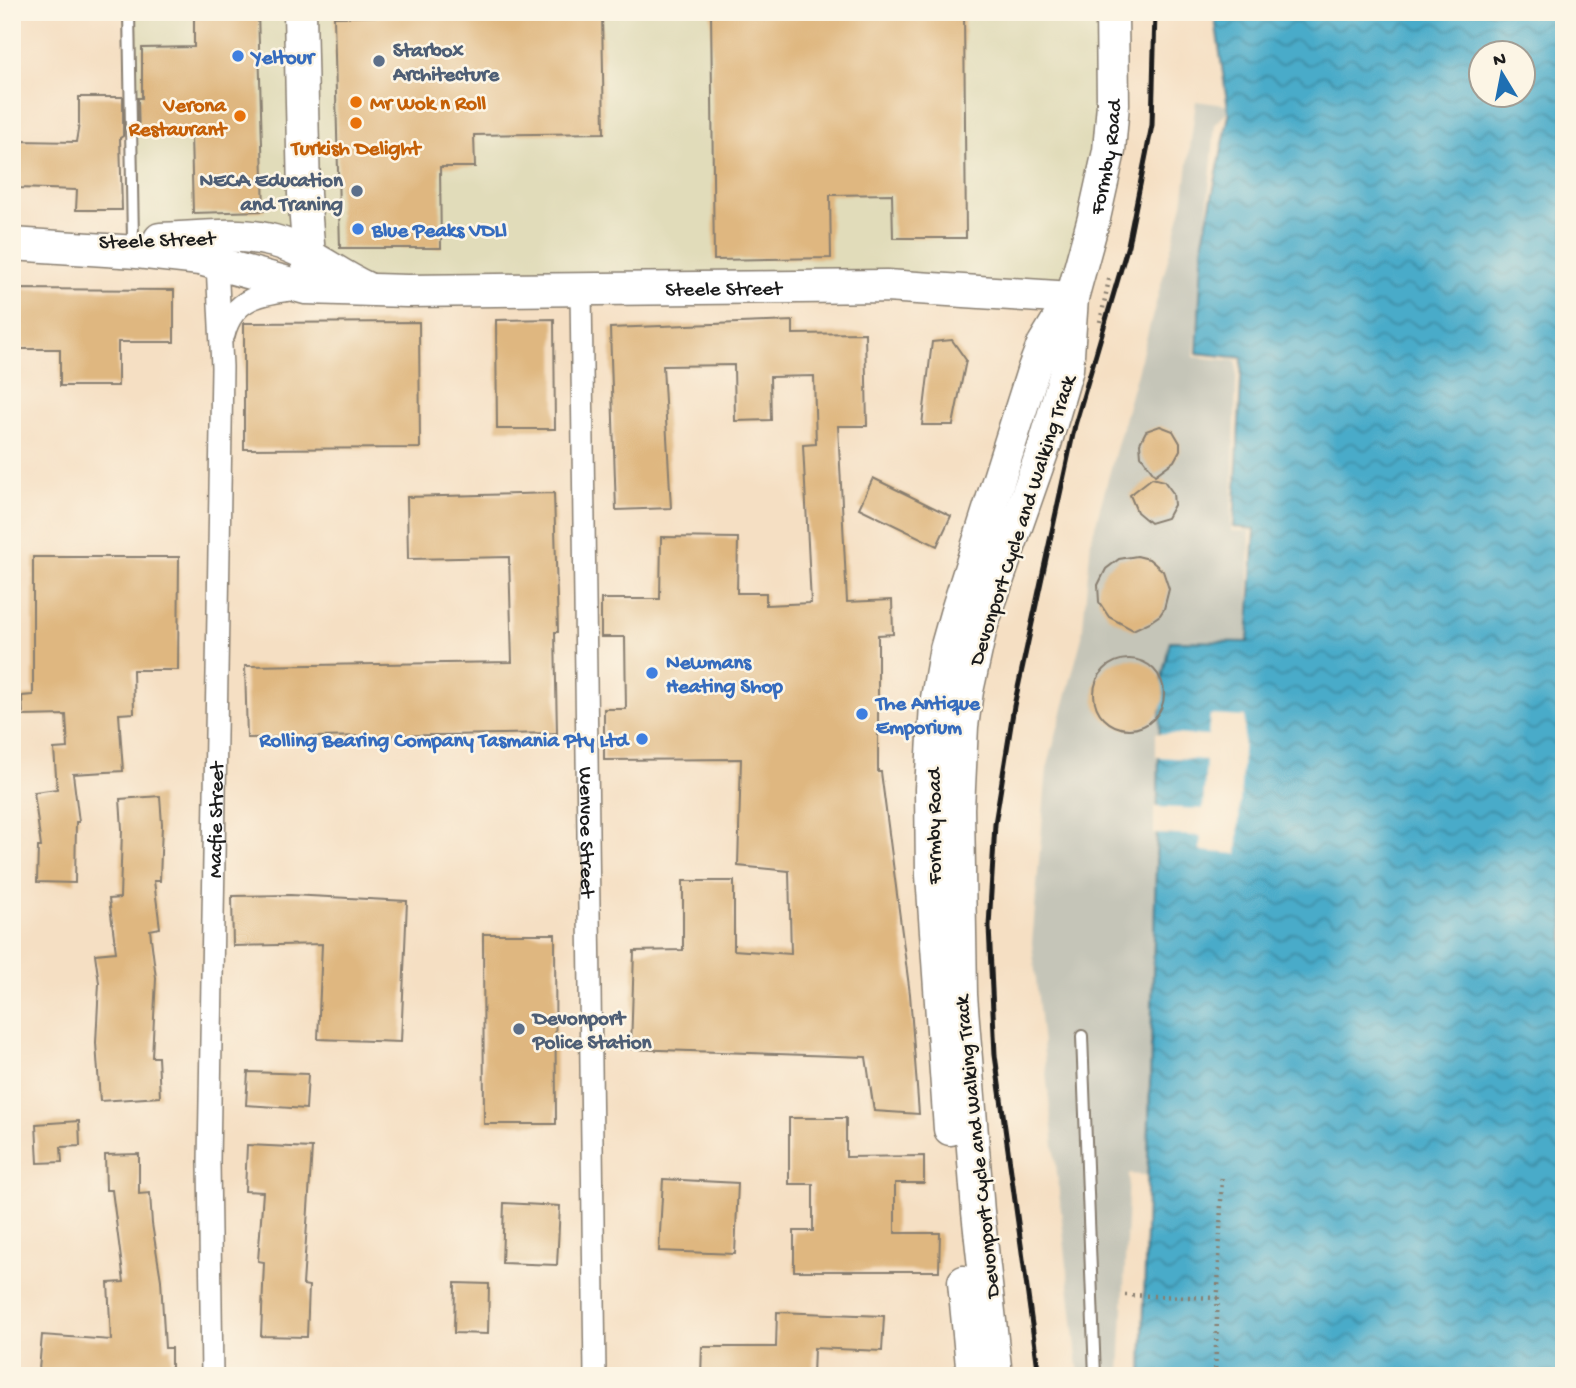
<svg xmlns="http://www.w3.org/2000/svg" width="1576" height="1388" viewBox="0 0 1576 1388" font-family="'Gochi Hand',sans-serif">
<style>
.built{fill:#e1dcba}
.industrial{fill:#c5c5b8}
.water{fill:url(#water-waves);stroke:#326472;stroke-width:2;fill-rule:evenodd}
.pier{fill:#f5dfc3}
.building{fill:#dfb780}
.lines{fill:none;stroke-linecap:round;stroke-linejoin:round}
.lane-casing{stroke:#887e70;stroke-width:14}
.street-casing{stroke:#887e70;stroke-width:24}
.secondary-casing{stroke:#887e70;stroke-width:35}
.path{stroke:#887e70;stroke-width:4.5;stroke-dasharray:2 5;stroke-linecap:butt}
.lane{stroke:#fff;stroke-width:10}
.street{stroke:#fff;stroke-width:21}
.secondary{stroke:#fff;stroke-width:32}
.rail{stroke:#1c1c1c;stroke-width:5}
.shop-dot{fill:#3f7fe0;stroke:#fcf5e5;stroke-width:2.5}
.service-dot{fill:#5c6f8a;stroke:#fcf5e5;stroke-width:2.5}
.food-dot{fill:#e8710a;stroke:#fcf5e5;stroke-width:2.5}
.labels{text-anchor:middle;stroke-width:5;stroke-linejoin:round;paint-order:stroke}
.service-label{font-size:21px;font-weight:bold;fill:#4e5e75;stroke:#fcf5e5;text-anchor:start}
.shop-label{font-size:21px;font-weight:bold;fill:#366cbe;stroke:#fcf5e5;text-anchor:start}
.food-label{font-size:21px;font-weight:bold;fill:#c56008;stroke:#fcf5e5;text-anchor:start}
.street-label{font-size:21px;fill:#1c1c1c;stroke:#fcf5e5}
</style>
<defs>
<pattern id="water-waves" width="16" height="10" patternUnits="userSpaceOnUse" patternTransform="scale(1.75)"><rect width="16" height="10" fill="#49abc9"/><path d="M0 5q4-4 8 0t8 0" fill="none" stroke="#3c8aa2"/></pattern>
</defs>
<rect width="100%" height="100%" fill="#fcf5e5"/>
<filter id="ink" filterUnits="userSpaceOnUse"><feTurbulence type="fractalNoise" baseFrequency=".0143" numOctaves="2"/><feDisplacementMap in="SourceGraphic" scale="14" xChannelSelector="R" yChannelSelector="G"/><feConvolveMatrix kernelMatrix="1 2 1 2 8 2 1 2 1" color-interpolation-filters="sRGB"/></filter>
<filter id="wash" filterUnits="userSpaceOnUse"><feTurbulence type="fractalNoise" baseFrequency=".00686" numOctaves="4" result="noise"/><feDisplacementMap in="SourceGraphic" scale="28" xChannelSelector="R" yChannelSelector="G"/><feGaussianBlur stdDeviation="1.57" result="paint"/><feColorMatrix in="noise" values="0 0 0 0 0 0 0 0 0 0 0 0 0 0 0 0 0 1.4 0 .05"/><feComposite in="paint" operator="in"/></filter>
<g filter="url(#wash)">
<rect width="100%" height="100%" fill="#f5dfc3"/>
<polygon class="built" points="129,12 1112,12 1113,59 1072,298 374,291 309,256 133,240"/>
<polygon class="industrial" points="1196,101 1232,106 1215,125 1194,357 1237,361 1231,531 1250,531 1244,862 1157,1176 1129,1174 1120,1376 1079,1376 1032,943 1047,769 1082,637 1091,541 1183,204"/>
<path class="water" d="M1214,12H1564V1376H1142L1161,681L1170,641L1248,642L1255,529L1234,527L1242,358L1197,353L1203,241L1229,115ZM1482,52H1524V94H1482Z"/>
<polygon class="pier" points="1210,715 1245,717 1237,854 1200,851 1201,836 1154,834 1154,807 1203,809 1206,760 1156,757 1156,733 1208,736"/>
<g id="blocks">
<g class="building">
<polygon points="258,12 264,211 193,213 191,135 139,136 138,98 142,98 142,48 194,47 194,14"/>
<polygon points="602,12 604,133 474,135 475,167 440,167 441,248 340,248 334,17"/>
<polygon points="711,12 964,12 966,238 893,238 892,194 830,195 831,258 714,260"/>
<polygon points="79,97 123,97 123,136 120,138 122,210 76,210 77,190 18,188 19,141 76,142 79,124"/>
<polygon points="12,289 174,290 174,342 118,342 118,386 60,386 60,349 12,349"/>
<polygon points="554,319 555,429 497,429 496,320"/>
<polygon points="793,321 793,334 865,333 867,426 838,426 847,602 892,600 893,634 878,635 878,772 881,772 910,994 919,1114 874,1111 866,1057 631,1049 634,951 683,950 683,881 734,881 734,950 791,954 789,871 738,866 741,759 604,760 604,709 626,709 625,637 601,637 601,599 660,599 661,537 738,538 737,593 766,593 766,605 811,603 803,445 816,444 814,376 770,377 771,420 735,421 734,365 663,366 671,508 616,510 610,328"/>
<polygon points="419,322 420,448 244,449 244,323"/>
<polygon points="952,340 966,360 953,425 922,425 932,342"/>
<polygon points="1160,426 1173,431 1180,443 1180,450 1174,461 1155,475 1141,456 1140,443 1146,431"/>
<polygon points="873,478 951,516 937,546 859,508"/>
<polygon points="1152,478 1164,481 1173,493 1174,505 1167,518 1150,523 1137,512 1130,495"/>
<polygon points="554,493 558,632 555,632 557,733 247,738 245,666 512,662 509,557 408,559 407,497"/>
<polygon points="1137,556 1149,559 1163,571 1169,589 1164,609 1160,615 1150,622 1133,630 1109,617 1099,602 1098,585 1106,569 1119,559"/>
<polygon points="33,557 179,557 178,670 133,670 134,713 119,714 123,771 73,774 79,822 76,822 75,883 37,882 38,847 41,847 34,792 57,789 54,749 68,748 66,715 23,716 22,696 33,695"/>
<circle cx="1129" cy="694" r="35"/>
<polygon points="160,796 162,824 160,881 154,881 160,928 150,930 156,978 152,1057 158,1057 160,1097 100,1101 96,1043 99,983 95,954 116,952 109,899 120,898 122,829 120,799"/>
<polygon points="290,895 407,901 401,1042 318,1039 322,944 233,946 232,896"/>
<polygon points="483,934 555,934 556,1124 484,1124"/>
<polygon points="248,1072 308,1074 306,1109 246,1105"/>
<polygon points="789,1118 846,1118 846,1157 924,1156 924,1183 895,1183 895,1233 940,1233 939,1271 794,1271 794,1231 813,1231 813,1184 789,1184"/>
<polygon points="79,1121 80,1146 61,1147 62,1162 38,1163 36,1124"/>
<polygon points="247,1145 312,1148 303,1285 309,1286 307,1337 261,1336 264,1262 258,1261 263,1192 245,1191"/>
<polygon points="139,1154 139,1194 150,1193 152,1224 161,1280 165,1348 171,1348 171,1376 101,1376 39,1370 42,1335 111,1340 108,1283 124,1282 112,1190 106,1190 105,1155"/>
<polygon points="663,1179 738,1183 735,1254 659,1251"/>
<polygon points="504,1203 560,1206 557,1265 502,1263"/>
<polygon points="455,1283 489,1284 488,1334 454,1333"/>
<polygon points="777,1312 884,1316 882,1351 814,1348 813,1376 701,1376 702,1347 776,1347"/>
</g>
</g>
</g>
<g filter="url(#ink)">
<use href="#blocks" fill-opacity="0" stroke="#887e70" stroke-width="2"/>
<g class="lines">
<defs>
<g id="lane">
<polyline points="129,12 133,240"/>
<polyline points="1082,1036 1095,1376"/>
</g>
<g id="street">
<path id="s1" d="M581,290L595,1376"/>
<path d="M224,335C233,297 263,293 297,289"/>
<path id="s2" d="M212,1376L209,1162L222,367L217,263"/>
</g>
<g id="secondary">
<polyline points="300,12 304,194 309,256 308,273"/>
<path d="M160,239C197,238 238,231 274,241C308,250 335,274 366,288"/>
<path id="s3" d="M12,244L137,252L200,259L306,288L407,291L886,286L1072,298"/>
<polyline points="950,1129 932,875 931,789 936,704 945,653 956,614 1033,371 1043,345 1069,302"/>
<polyline points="964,1282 973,1376"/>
<path id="s4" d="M996,1376L978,1212L961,995L958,808L962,726L967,691L981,627L1045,444L1067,369L1072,298L1094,218L1109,151L1113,104L1112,12"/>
</g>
</defs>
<use href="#lane" class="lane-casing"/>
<use href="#street" class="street-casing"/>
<use href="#secondary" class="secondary-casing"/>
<g class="path">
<polyline points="1100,322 1110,275"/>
<polyline points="1125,1295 1218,1298"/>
<polyline points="1215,1376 1222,1174"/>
</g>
<use href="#lane" class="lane"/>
<use href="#street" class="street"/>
<use href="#secondary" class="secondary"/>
<polyline class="rail" points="1039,1376 995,1055 989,926 995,824 1014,706 1075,425 1128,245 1152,125 1155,12"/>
</g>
</g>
<g class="shop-dot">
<circle cx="238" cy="56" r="7"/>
<circle cx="358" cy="229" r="7"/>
<circle cx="652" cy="673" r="7"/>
<circle cx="862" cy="714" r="7"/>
<circle cx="642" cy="739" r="7"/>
</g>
<g class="service-dot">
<circle cx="379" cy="61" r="7"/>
<circle cx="357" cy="191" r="7"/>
<circle cx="519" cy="1029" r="7"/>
</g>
<g class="food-dot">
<circle cx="356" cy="102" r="7"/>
<circle cx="240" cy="116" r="7"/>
<circle cx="356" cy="123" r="7"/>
</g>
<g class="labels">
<g class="service-label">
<text x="393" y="56">Starbox<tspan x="393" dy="24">Architecture</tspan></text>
<text x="343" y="186" text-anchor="end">NECA Education<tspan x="343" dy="24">and Traning</tspan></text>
<text x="533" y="1024">Devonport<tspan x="533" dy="24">Police Station</tspan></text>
</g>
<g class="shop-label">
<text x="252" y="63">Yeltour</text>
<text x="372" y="236">Blue Peaks VDLl</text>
<text x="666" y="668">Newmans<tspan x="666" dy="24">Heating Shop</tspan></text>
<text x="876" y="709">The Antique<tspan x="876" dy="24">Emporium</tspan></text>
<text x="628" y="746" text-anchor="end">Rolling Bearing Company Tasmania Pty Ltd</text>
</g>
<g class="food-label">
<text x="370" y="109">Mr Wok n Roll</text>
<text x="226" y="111" text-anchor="end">Verona<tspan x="226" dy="24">Restaurant</tspan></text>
<text x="356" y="154" text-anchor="middle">Turkish Delight</text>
</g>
<g class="street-label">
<text dy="7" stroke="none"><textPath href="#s4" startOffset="1241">Formby Road</textPath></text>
<text transform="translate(157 239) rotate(-2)" y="7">Steele Street</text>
<text dy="7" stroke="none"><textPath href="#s3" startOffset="716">Steele Street</textPath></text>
<text transform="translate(1021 520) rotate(-72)" y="7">Devonport Cycle and Walking Track</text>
<text dy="7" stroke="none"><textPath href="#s2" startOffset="556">Macfie Street</textPath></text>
<text transform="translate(933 826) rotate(-90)" y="7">Formby Road</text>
<text dy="7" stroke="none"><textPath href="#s1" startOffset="542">Wenvoe Street</textPath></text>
<text transform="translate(976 1147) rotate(-96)" y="7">Devonport Cycle and Walking Track</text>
</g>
</g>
<rect width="1576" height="1388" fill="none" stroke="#fcf5e5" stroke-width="42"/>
<g transform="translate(1502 74) rotate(350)"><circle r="33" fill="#fcf5e5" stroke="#a29e95" stroke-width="2"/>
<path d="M0-5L12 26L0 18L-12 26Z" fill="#1f6fb2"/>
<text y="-10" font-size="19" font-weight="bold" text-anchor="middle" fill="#1c1c1c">N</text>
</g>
</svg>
